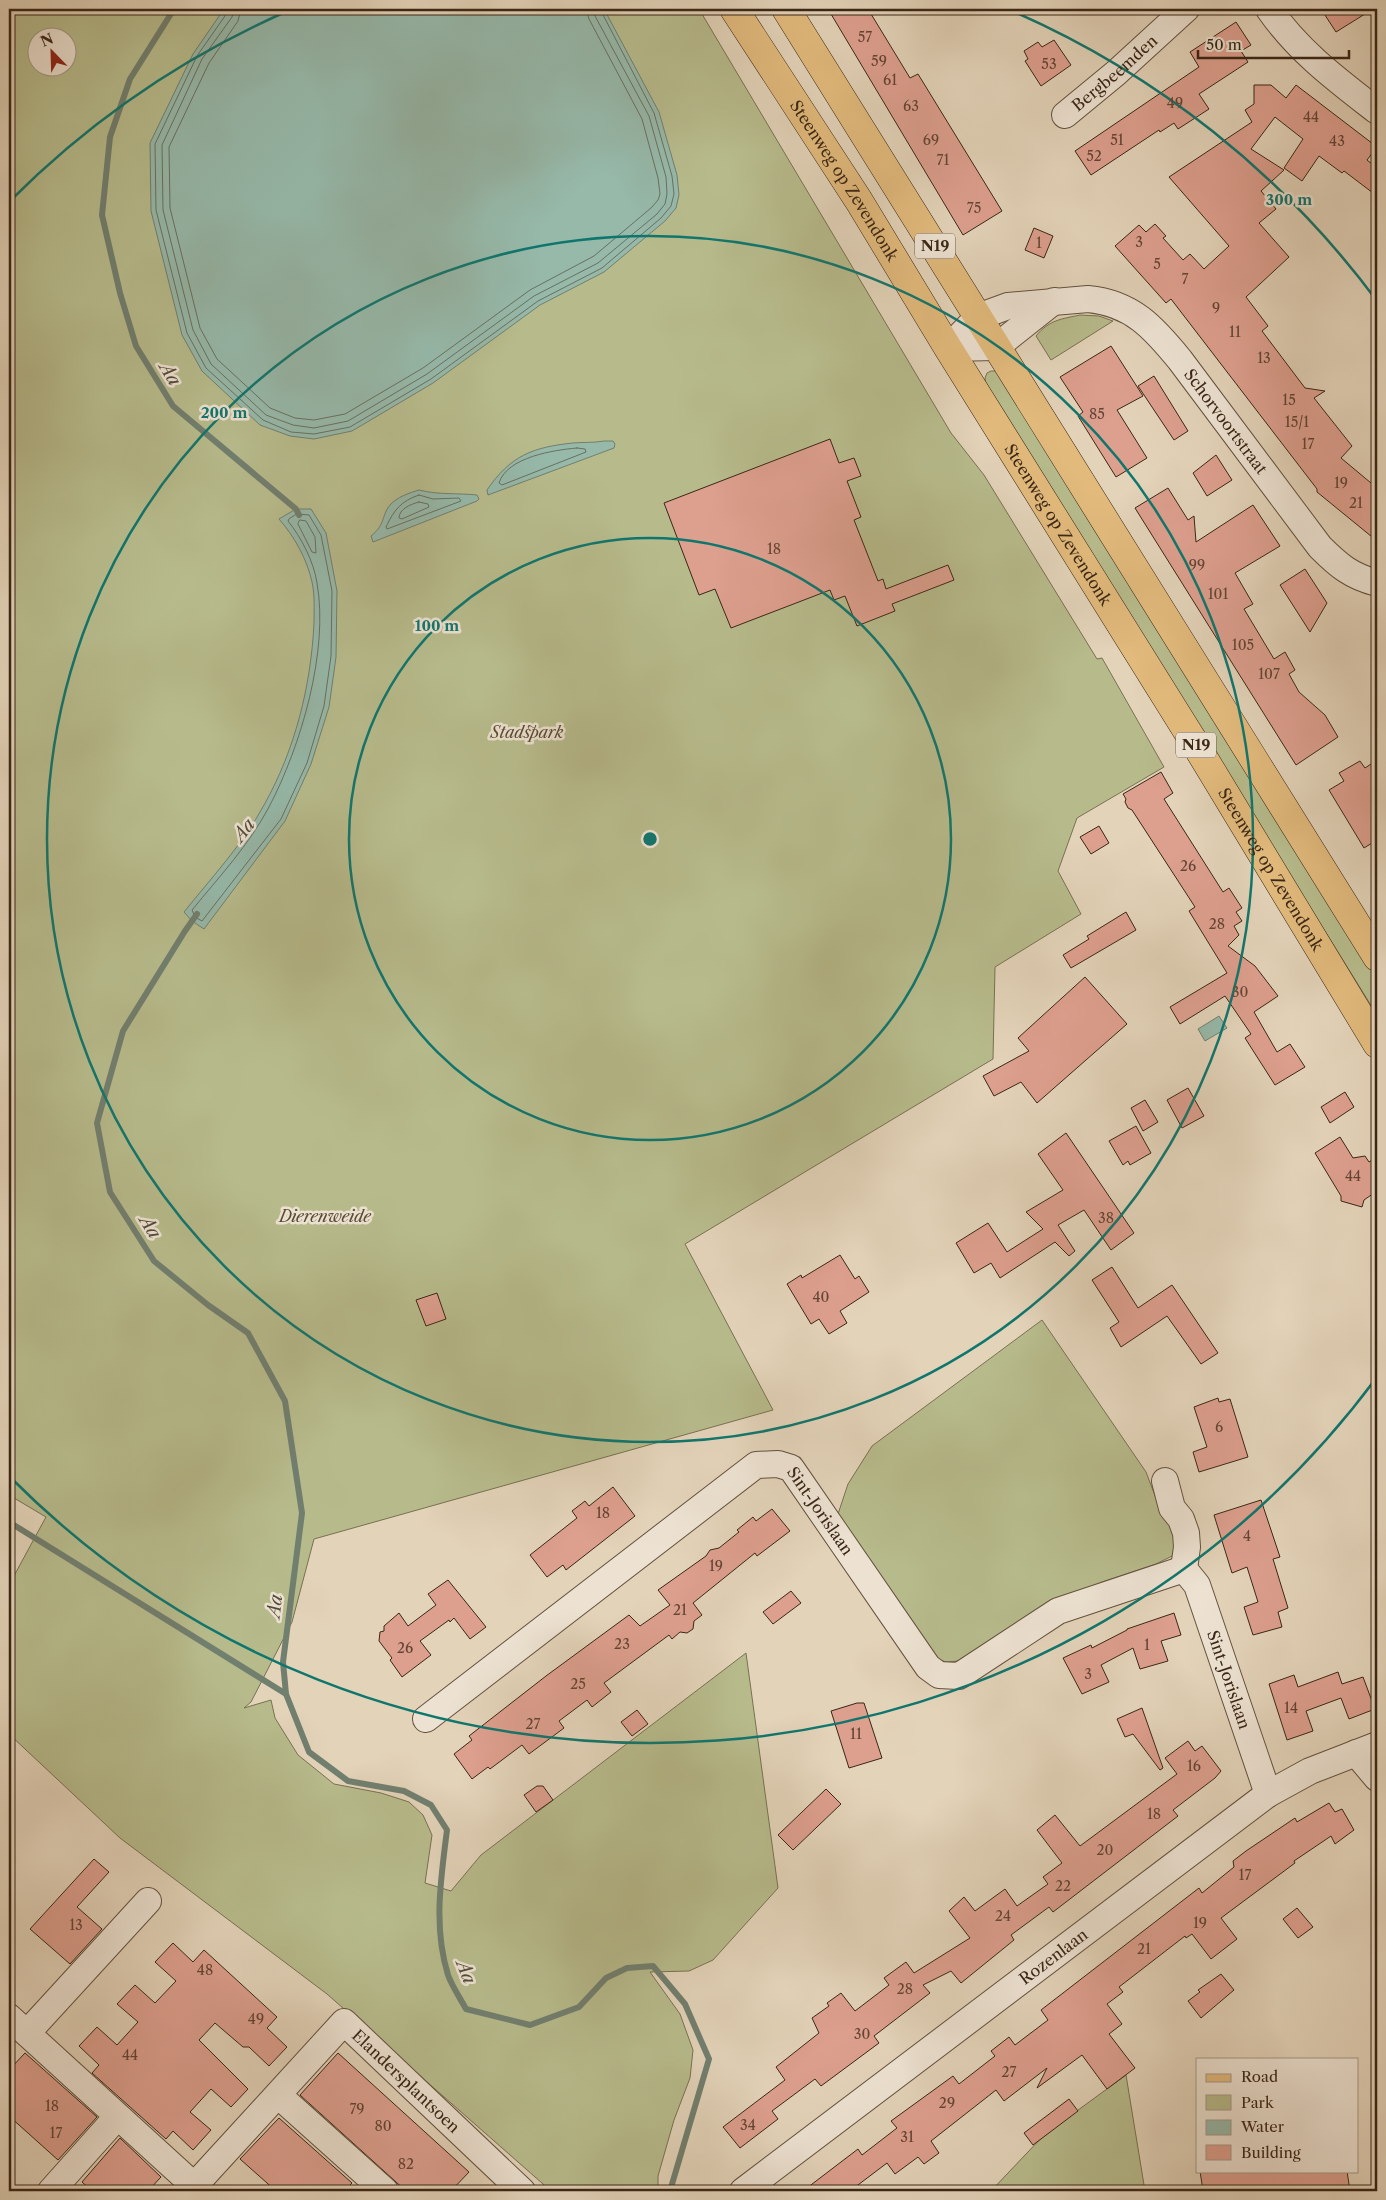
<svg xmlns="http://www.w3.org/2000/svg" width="1386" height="2200" viewBox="0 0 1386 2200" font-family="'Libre Caslon Text',serif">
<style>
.green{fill:#b7bb8c;stroke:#787151;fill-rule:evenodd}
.water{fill:#96b9aa;stroke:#717f6f}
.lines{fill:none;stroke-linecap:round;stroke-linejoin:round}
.shore{stroke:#687060;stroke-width:1}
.stream{stroke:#717f6f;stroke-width:6}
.building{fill:#dd9f8e;stroke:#3a2716}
.minor-casing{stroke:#64523f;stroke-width:28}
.major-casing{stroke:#3a2716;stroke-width:29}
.minor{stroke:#ede2d2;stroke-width:26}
.major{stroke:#e2ba7c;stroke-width:28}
.ring{fill:none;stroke:#0f766e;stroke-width:2.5}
.labels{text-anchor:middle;stroke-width:5;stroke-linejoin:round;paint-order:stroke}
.number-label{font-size:14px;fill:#634534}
.shield{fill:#ede2d2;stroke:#705f4e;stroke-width:1}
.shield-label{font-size:15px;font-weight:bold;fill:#3a2716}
.street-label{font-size:16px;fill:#3a2716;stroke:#ede2d2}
.park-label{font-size:16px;font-style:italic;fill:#594c34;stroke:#ede2d2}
.water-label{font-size:18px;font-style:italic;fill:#514c3b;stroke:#ede2d2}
.centre{fill:#0f766e;stroke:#ede2d2;stroke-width:2.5}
.ring-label{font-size:15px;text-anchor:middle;font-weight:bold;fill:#0f766e;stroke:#ede2d2;stroke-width:5;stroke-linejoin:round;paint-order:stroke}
</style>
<rect width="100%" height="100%" fill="#e3d3b9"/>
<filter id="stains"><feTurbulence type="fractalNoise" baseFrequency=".004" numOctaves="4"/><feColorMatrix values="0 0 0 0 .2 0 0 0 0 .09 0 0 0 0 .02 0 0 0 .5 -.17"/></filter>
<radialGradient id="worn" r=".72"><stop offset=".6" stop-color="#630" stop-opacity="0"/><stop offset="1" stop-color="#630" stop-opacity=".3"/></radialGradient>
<g class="green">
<path d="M9,9H699L951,433L984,475L1097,659L1102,658L1164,767L1077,818L1058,871L1081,914L995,967L993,1059L685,1244L773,1410L314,1539L292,1622L251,1702L244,1708L271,1700L275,1718L298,1755L334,1784L381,1793L409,1802L423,1815L432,1835L425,1883L451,1891L481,1855L746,1653L778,1888L713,1960L689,1971L650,1972L680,2014L693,2050L690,2078L674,2120L658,2176V2191H551L327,1994L120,1838L9,1734V1585L46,1517L9,1495ZM38,38H68V68H38Z"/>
<path d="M1080,315L1099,316L1113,321L1051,360L1036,336C1049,320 1061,319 1080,315Z"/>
<polygon points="991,371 997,371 1002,375 1377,978 1377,1015 986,385 985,378 987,373"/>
<polygon points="1042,1320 1146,1472 1162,1514 1170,1524 1178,1546 1172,1556 1156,1564 1102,1582 1032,1613 958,1661 946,1662 935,1658 838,1514 848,1484 872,1446"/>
<polygon points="1126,2075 1145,2191 991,2191 1044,2135"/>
</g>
<g class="water">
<polygon points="224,9 604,9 659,112 677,175 679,195 676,208 665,221 604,272 540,305 433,383 352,431 314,439 290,436 260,425 202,371 182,335 151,211 150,143 193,54"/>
<path d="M604,441H613L615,444L614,448L488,495L487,490C510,456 533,447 573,443C584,442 593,443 604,441Z"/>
<path d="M419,490C438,495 458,493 477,495L479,499L477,501L373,542L371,536C386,524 381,516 390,505C397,497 409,493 419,490Z"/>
<path d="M296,509H311L326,533L337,591L336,657L329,707L311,764L285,821L204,929L192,921L184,912C212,877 243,844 264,805C295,750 311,686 314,623C314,610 315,595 312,582C307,559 294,536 279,519Z"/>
<polygon points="1219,1016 1227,1028 1205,1041 1198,1029"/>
</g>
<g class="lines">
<g class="shore">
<polyline points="227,9 227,13 197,56 155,144 156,210 187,333 206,368 263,420 291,432 314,434 350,427 431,379 538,301 602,268 661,218 671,206 674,194 672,176 654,113 600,9"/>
<polyline points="234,9 232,17 202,59 162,145 163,210 193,330 211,364 266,415 293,425 314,428 348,421 427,374 534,296 598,263 657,214 665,204 667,194 666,177 649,116 595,16 594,9"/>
<polyline points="241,9 238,21 209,63 169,147 170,208 200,328 217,359 270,408 295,418 314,420 345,414 423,368 530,290 594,256 651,208 658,200 660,194 658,178 642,119 589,19 586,9"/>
<path d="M577,448L585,449L586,452L502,485L499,483C507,457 554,450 577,448Z"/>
<path d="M419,495L433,499L459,498L461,501L387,529L386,527C394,510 401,501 419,495Z"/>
<path d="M419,502L428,504L429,507L402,519L399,518C399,509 411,504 419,502Z"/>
<path d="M297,514L309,515L321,535L332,591L331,656L324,706L307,763L281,819L202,921L195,917L192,910C219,877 249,845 269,807C301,746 329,651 317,583C314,562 301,537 288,521L289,519Z"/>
<polygon points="300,520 306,521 315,537 316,553 312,552 298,524"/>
</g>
<g class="stream">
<polyline points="174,9 130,79 110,137 102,215 120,293 136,346 173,406 296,509 299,515"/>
<path d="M197,914L185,931L123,1031L97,1123L110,1192L154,1261L208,1305L248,1333L285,1401L302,1513L283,1662L286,1694L309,1752L348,1781L404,1791L431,1805L447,1830C441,1878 433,1927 448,1975C452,1986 460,1998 466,2009L530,2025L579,2007L606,1978L627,1968L653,1966L685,2004L709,2059L670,2191"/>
<polyline points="9,1522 286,1694"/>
</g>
</g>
<g class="building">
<polygon points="828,9 868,9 910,78 918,74 1002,211 963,235"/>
<polygon points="1321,9 1373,9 1336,32"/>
<polygon points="1236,22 1251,45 1241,51 1248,62 1199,94 1209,109 1178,129 1174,123 1160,132 1159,130 1091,175 1075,151 1199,67 1190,52"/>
<polygon points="1054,40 1071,65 1041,86 1025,61 1028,59 1024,51 1038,42 1042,47"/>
<polygon points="1254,85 1271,85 1286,98 1296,85 1377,147 1367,160 1377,168 1377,196 1344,171 1342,173 1319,156 1302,181 1284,168 1303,139 1275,117 1251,149 1284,170 1261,191 1276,209 1259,223 1289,257 1246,297 1268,326 1262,331 1305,388 1325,391 1314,398 1352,446 1341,458 1377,488 1377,541 1317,492 1317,489 1171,299 1166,303 1115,246 1139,225 1146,232 1155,224 1166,236 1163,238 1183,260 1190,254 1204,269 1229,246 1169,177 1252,122 1245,110 1254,104"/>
<polygon points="1034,228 1053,236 1044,258 1025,250"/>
<polygon points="1111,346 1143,396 1117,410 1147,458 1116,477 1078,416 1083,412 1060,377"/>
<polygon points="1154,376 1188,431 1174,440 1138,386"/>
<polygon points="830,439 839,463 854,458 861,476 847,481 861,517 854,520 878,581 883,579 886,589 948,565 954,580 892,604 895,611 857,626 845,596 834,600 830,590 731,628 715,589 699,595 664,503"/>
<polygon points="1216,455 1232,480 1207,496 1193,473"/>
<polygon points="1168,488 1188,520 1194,516 1196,542 1253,505 1280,546 1235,573 1253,604 1244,609 1274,659 1285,652 1295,670 1289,674 1299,692 1325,715 1338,737 1296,765 1135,508"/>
<polygon points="1305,569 1327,603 1310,632 1280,585"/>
<polygon points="1377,760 1377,840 1364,848 1329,790 1344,781 1339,773 1360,761 1365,768"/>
<polygon points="1161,772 1173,793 1164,799 1223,892 1229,888 1242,908 1236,912 1242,921 1234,926 1239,935 1228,946 1255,966 1278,996 1254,1012 1277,1052 1290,1044 1305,1067 1275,1085 1245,1038 1251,1034 1225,996 1180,1024 1170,1007 1227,973 1189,911 1195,907 1132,810 1128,808 1125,802 1126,799 1123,794"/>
<polygon points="1099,826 1109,843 1091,854 1080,837"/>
<polygon points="1126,912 1136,930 1071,968 1063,955 1089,939 1087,936"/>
<polygon points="1085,977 1127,1024 1037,1103 1021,1082 994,1096 983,1076 1029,1051 1018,1038"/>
<polygon points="1188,1088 1204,1116 1182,1128 1167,1100"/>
<polygon points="1345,1092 1354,1107 1330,1123 1321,1107"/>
<polygon points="1145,1100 1158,1122 1143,1131 1131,1108"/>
<polygon points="1136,1126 1151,1153 1130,1165 1128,1161 1123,1165 1109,1141"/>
<polygon points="1066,1133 1134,1233 1111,1250 1084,1210 1058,1225 1075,1251 1069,1256 1055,1242 1000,1278 991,1263 974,1273 956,1243 988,1223 1007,1252 1043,1229 1026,1212 1063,1190 1038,1154"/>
<polygon points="1340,1137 1353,1158 1365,1156 1369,1162 1377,1157 1377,1191 1364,1200 1362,1207 1341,1201 1341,1196 1315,1153"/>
<polygon points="840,1255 855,1279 859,1276 869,1292 840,1311 847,1323 829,1334 819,1319 811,1324 787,1284 801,1275 802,1278"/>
<polygon points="1112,1267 1138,1308 1172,1285 1218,1353 1201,1364 1167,1316 1121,1347 1110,1328 1119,1322 1092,1280"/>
<polygon points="437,1293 446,1319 426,1326 416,1300"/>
<polygon points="1218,1398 1219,1402 1230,1399 1248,1457 1199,1472 1193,1452 1207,1447 1194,1407"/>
<polygon points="613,1487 635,1516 566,1570 563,1565 547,1577 530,1555 577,1518 572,1511 585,1501 589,1506"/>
<polygon points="1261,1500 1280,1557 1273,1559 1288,1608 1278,1612 1282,1627 1253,1635 1244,1607 1258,1602 1247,1567 1232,1573 1214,1515"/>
<polygon points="772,1509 790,1531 757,1556 755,1553 693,1603 702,1615 694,1621 693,1629 687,1633 680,1632 672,1639 669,1635 604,1683 611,1692 592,1707 587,1700 559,1721 564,1728 529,1754 522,1745 490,1769 488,1767 472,1779 454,1754 472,1740 469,1736 546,1676 629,1615 640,1626 670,1605 658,1590 706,1556 710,1550 719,1548 739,1532 737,1530 753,1517 756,1521"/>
<polygon points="448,1580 486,1627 470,1639 454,1618 450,1622 449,1620 420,1641 431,1655 402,1677 390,1660 392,1658 379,1641 380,1632 384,1631 384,1626 399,1613 408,1626 436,1605 428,1594"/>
<polygon points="791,1591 801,1603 773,1624 763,1612"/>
<polygon points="1174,1613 1181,1635 1161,1641 1168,1661 1140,1669 1133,1648 1101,1665 1109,1682 1082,1694 1063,1658 1091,1645 1092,1648 1127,1630 1127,1629"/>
<polygon points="1338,1672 1342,1684 1363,1677 1375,1709 1349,1719 1341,1698 1306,1711 1313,1731 1287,1740 1269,1684 1294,1675 1298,1687"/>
<polygon points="857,1703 864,1703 882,1758 849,1768 831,1711"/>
<polygon points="1142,1708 1163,1768 1160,1770 1133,1734 1125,1737 1117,1719"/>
<polygon points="637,1710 648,1724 632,1736 621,1722"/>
<polygon points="1188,1741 1195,1751 1202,1746 1221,1771 1215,1778 1173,1810 1178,1816 1053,1912 1049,1907 1011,1935 1014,1940 961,1983 951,1971 923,1985 930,1993 874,2036 879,2043 821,2086 815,2079 772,2111 778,2119 740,2148 723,2127 785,2080 776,2067 819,2033 812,2018 829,2006 827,2003 841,1993 855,2011 889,1985 884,1978 906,1962 914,1973 970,1938 949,1911 964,1897 975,1911 1005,1889 1017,1906 1048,1884 1043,1877 1062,1863 1037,1830 1055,1815 1080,1846 1177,1774 1165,1758"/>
<polygon points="537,1786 543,1786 553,1800 536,1812 524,1795"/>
<polygon points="826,1789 841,1804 793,1850 778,1835"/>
<polygon points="1329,1803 1335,1812 1342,1809 1354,1830 1335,1844 1331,1836 1294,1861 1295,1863 1221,1918 1237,1939 1211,1959 1192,1934 1186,1938 1185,1936 1119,1987 1123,1992 1107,2004 1122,2024 1109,2034 1135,2068 1107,2089 1082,2055 1037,2088 1047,2068 1004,2101 996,2090 931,2141 939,2153 924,2164 918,2157 895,2174 887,2163 850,2191 803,2191 858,2149 862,2155 897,2128 891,2121 953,2076 959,2084 995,2056 991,2051 1009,2037 1015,2045 1048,2020 1041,2010 1199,1888 1202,1893 1234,1867 1233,1861 1246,1851 1295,1818 1297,1822"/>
<polygon points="94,1859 109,1872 77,1907 102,1929 70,1964 30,1929"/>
<polygon points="1297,1908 1313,1927 1298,1938 1283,1919"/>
<polygon points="173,1943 193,1962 204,1950 277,2017 267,2028 287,2047 269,2066 249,2047 243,2047 215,2023 199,2040 248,2089 231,2107 211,2089 190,2112 211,2130 193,2150 173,2131 166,2139 92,2073 99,2065 79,2046 97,2027 117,2045 138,2022 117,2004 135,1985 155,2003 176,1981 155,1962"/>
<polygon points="1221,1974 1234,1990 1201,2018 1188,2001 1200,1992 1198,1990"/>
<polygon points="25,2053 97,2117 58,2160 9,2116 9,2070"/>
<polygon points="338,2053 469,2172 451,2191 406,2191 300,2095"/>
<polygon points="1069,2099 1078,2111 1033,2145 1024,2133"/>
<polygon points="279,2118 352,2183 344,2191 276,2191 240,2159"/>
<polygon points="120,2138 161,2177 148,2191 92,2191 82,2182"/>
<polygon points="1200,2171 1347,2171 1350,2191 1203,2191"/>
</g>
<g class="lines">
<defs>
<g id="minor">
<path d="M1269,9C1298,51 1337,80 1377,111"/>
<path id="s1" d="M1065,115L1116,73L1186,9"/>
<path id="s2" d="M948,348L978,317L1008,306L1088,299C1132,303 1154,328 1180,360L1320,547C1339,566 1351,576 1377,583"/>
<polyline points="948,348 996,347 1054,301"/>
<polyline points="1165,1481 1172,1508 1181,1519 1186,1533 1187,1547 1184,1569"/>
<path id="s3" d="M426,1719L756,1465L778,1464L791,1468L928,1667L939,1675L959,1676L1058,1611L1184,1569L1197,1585L1268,1794"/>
<polyline points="1356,1753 1377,1778"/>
<polyline points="9,2017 200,2191"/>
<polyline points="27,2033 148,1901"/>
<polyline points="278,2095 385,2191"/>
<path id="s4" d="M194,2186L344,2022L522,2191"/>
<polyline points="51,2191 117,2117"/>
<path id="s5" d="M743,2191L1268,1794L1310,1771L1377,1745"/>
</g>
<g id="major">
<path id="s6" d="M734,9L859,201L948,348L1194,742L1377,1044"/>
<polyline points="786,9 1377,957"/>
</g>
</defs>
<use href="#minor" class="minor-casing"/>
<use href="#major" class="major-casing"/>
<use href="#minor" class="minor"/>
<use href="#major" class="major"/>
</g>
<g class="ring">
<circle cx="650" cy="839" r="301"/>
<circle cx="650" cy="839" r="603"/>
<path d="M1377 1377A904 904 0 0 1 11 1478M11 200A904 904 0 0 1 290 10M1010 10A904 904 0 0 1 1377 301"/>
</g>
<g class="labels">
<g class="number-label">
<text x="865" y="42">57</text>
<text x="879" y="66">59</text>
<text x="1049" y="69">53</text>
<text x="890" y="85">61</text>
<text x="1175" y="108">49</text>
<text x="911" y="111">63</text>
<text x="1311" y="122">44</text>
<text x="931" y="145">69</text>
<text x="1117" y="145">51</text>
<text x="1337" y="146">43</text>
<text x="1094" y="161">52</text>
<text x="943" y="165">71</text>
<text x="974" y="213">75</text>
<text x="1139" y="247">3</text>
<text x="1039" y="248">1</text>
<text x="1157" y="269">5</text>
<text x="1185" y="284">7</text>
<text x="1216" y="313">9</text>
<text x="1235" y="337">11</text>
<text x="1264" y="363">13</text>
<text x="1289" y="405">15</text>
<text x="1097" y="419">85</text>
<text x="1297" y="427">15/1</text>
<text x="1308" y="449">17</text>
<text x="1341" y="488">19</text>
<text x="1356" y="508">21</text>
<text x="774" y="554">18</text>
<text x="1197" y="570">99</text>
<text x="1218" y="599">101</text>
<text x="1243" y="650">105</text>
<text x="1269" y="679">107</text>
<text x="1188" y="871">26</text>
<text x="1217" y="929">28</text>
<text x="1240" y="997">30</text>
<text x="1353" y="1181">44</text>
<text x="1106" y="1223">38</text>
<text x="821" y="1302">40</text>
<text x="1219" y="1432">6</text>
<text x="603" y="1518">18</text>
<text x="1247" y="1541">4</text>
<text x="716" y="1571">19</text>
<text x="680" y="1615">21</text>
<text x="622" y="1649">23</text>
<text x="1147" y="1650">1</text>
<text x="405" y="1653">26</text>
<text x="1088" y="1679">3</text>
<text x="578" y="1689">25</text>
<text x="1291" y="1713">14</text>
<text x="533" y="1729">27</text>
<text x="856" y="1739">11</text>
<text x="1194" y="1771">16</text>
<text x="1154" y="1819">18</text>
<text x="1105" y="1855">20</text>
<text x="1245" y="1880">17</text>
<text x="1063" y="1891">22</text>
<text x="1003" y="1921">24</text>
<text x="1200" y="1928">19</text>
<text x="76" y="1930">13</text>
<text x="1144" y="1954">21</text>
<text x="205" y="1975">48</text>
<text x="905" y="1994">28</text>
<text x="256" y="2024">49</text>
<text x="862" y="2039">30</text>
<text x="130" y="2060">44</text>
<text x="1009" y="2077">27</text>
<text x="947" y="2108">29</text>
<text x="52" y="2111">18</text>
<text x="357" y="2114">79</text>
<text x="748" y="2130">34</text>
<text x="383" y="2131">80</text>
<text x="56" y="2138">17</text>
<text x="907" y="2142">31</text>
<text x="406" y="2169">82</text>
</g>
<g class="shield">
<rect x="915" y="233.5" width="40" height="25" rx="4"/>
<rect x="1176" y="732.5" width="40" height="25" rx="4"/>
</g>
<g class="shield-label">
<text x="935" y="251">N19</text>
<text x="1196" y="750">N19</text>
</g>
<g class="street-label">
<text dy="6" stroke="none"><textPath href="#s1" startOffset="65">Bergbeemden</textPath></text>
<text dy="6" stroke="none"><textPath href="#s6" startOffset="204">Steenweg op Zevendonk</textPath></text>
<text dy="6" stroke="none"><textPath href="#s2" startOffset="346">Schorvoortstraat</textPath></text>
<text dy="6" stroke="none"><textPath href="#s6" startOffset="609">Steenweg op Zevendonk</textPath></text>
<text dy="6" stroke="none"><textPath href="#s6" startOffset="1014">Steenweg op Zevendonk</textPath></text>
<text dy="6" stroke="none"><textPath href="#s3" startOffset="504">Sint-Jorislaan</textPath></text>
<text dy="6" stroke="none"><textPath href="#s3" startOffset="1099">Sint-Jorislaan</textPath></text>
<text dy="6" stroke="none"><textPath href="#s5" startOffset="389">Rozenlaan</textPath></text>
<text dy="6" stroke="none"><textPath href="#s4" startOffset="308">Elandersplantsoen</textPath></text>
</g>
<g class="park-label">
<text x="527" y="738">Stadspark</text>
<text x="325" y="1222">Dierenweide</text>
</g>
<g class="water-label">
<text transform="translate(170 374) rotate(59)" y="6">Aa</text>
<text transform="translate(244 830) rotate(-52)" y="6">Aa</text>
<text transform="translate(150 1227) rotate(58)" y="6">Aa</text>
<text transform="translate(275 1606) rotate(-83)" y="6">Aa</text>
<text transform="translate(466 1972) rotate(68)" y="6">Aa</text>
</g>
</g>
<circle cx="650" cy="839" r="8" class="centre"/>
<g class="ring-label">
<text x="1289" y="205">300 m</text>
<text x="224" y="418">200 m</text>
<text x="437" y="631">100 m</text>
</g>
<rect width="1386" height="2200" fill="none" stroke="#e3d3b9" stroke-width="30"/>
<rect x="10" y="10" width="1366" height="2180" fill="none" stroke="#3a2716" stroke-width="2.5"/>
<rect x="15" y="15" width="1356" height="2170" fill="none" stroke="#3a2716"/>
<rect x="1196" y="2058" width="162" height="115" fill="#ede2d2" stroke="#a59787"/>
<rect x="1206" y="2074" width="25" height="8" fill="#e2ba7c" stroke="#a59787"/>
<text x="1241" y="2082" font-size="15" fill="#3a2716">Road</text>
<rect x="1206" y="2095" width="25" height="15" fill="#b7bb8c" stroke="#a59787"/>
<text x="1241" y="2108" font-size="15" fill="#3a2716">Park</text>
<rect x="1206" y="2120" width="25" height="15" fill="#96b9aa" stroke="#a59787"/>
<text x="1241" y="2132" font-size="15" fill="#3a2716">Water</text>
<rect x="1206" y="2145" width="25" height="15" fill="#dd9f8e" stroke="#a59787"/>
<text x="1241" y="2158" font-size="15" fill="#3a2716">Building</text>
<g transform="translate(52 52) rotate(337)"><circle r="24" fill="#ede2d2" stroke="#a59787"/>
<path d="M0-4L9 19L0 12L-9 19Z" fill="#8f2418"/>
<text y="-8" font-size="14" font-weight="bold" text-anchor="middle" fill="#3a2716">N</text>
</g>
<path d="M1198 50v8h151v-8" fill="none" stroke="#3a2716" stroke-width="2.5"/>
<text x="1206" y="50" font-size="15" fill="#3a2716" stroke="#ede2d2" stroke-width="4" paint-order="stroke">50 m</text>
<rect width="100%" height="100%" filter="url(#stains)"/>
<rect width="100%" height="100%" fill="url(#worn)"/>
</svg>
